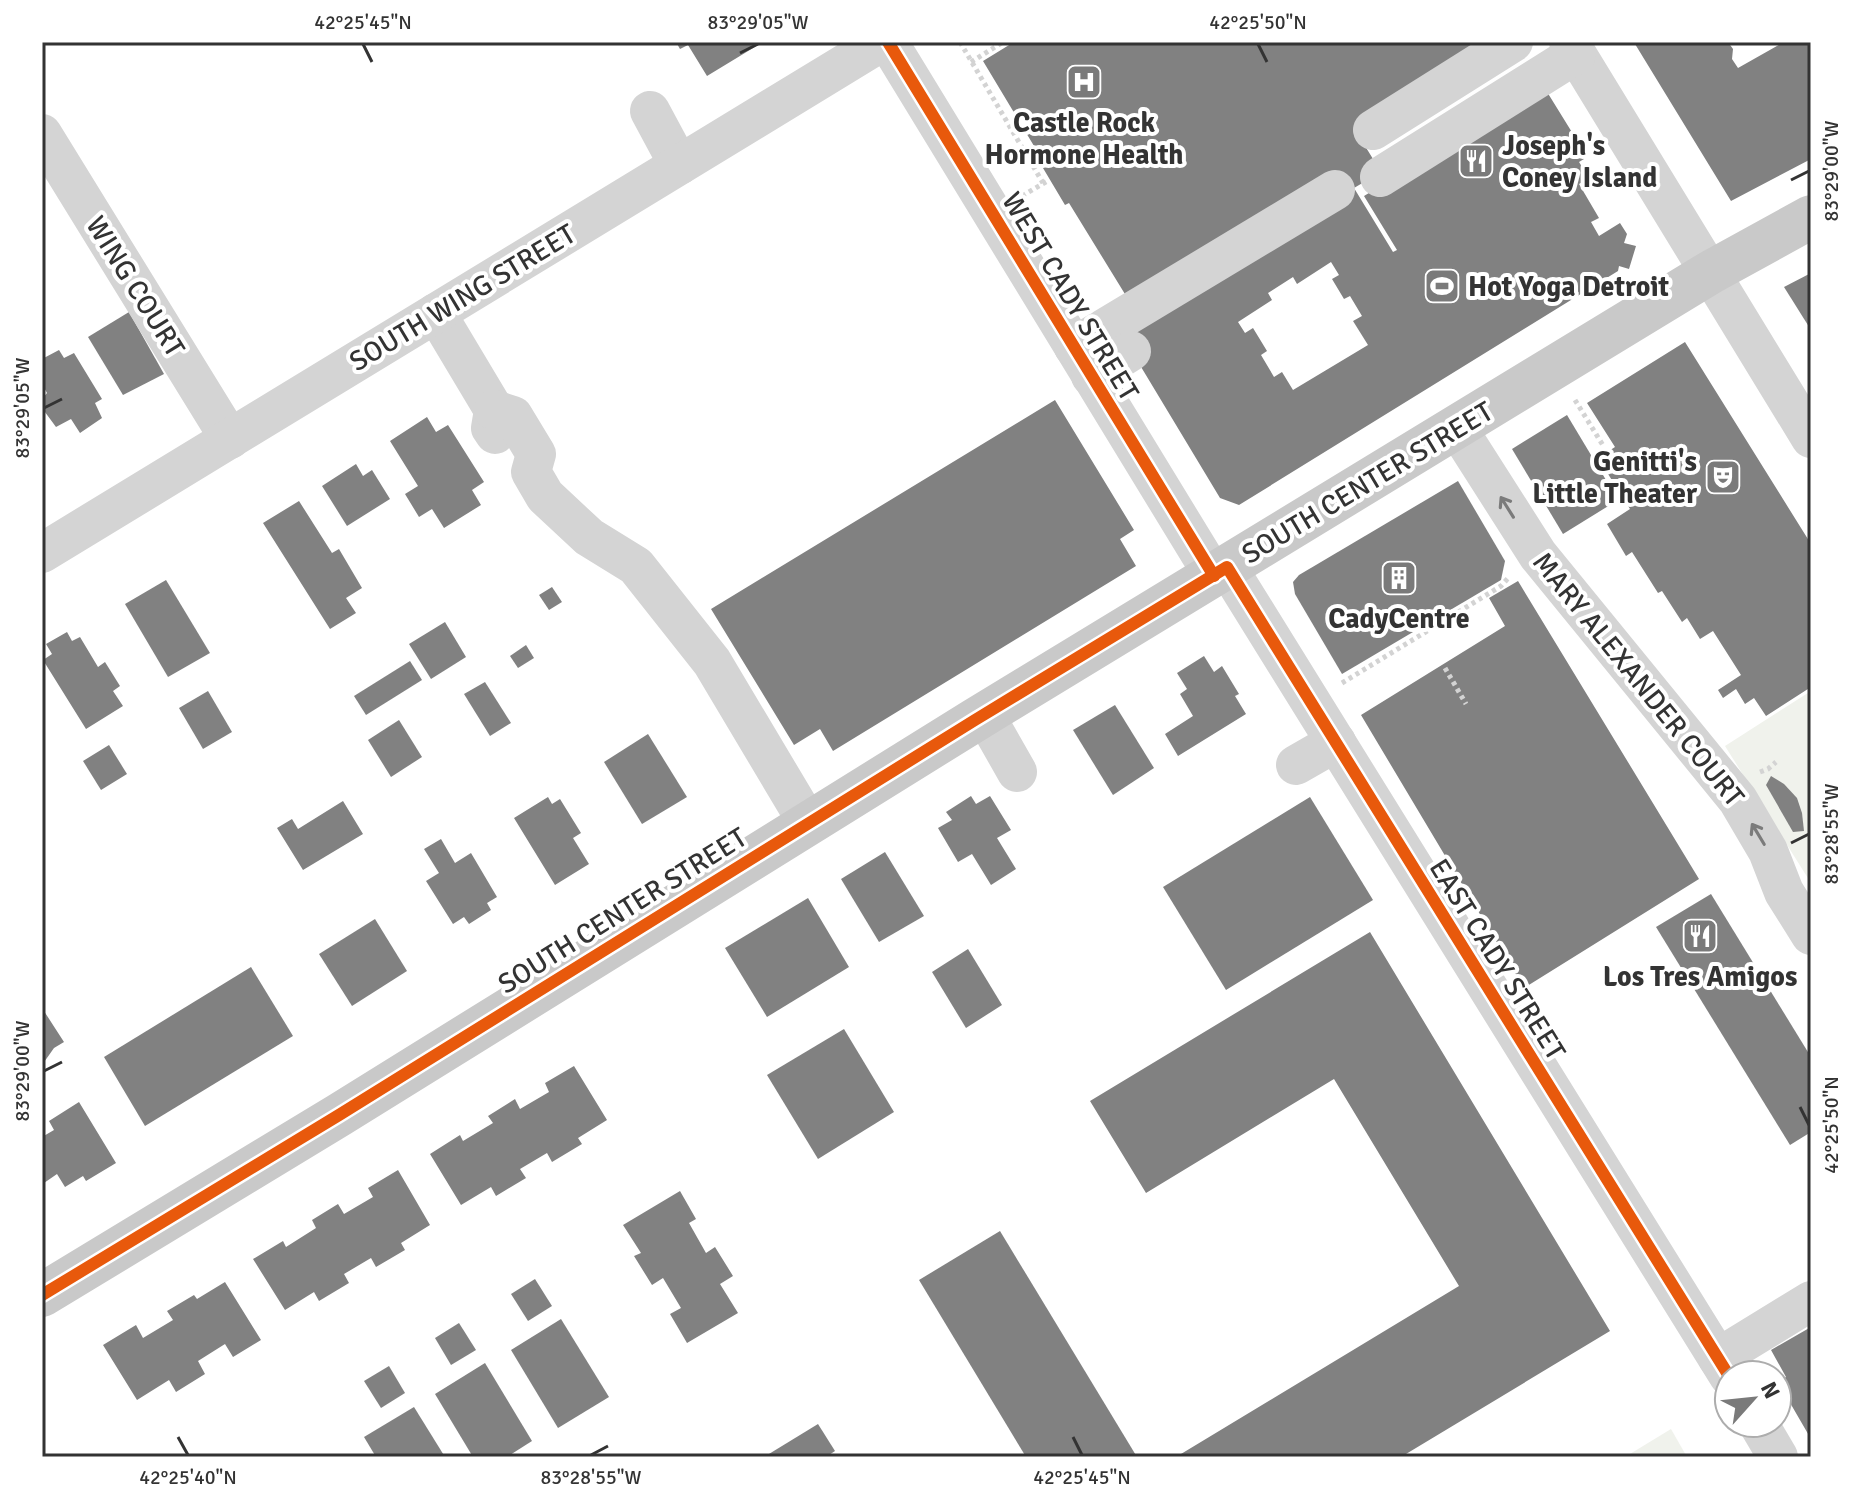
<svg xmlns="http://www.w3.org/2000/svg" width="1853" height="1499" viewBox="0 0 1853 1499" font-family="Signika,sans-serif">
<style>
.green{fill:#f0f2ec}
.building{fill:#818181;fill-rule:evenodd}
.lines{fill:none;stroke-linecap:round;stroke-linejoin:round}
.path{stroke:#d3d3d3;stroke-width:5;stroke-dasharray:4 4;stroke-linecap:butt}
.minor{stroke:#d4d4d4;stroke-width:40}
.major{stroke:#c9c9c9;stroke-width:44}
.cycleway-casing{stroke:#fff;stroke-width:17}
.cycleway{stroke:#e8590c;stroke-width:12}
.oneway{stroke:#7b7b7b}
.ticks{fill:none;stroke:#333;stroke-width:3}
.labels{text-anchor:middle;stroke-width:8;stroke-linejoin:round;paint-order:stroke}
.poi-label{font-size:28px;font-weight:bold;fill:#333;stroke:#fff}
.street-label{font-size:28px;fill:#333;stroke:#fff}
.neatline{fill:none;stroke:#333;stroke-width:3}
.ticks-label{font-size:20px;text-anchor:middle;fill:#333}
</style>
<rect width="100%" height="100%" fill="#fff"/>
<g class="green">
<polygon points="1811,691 1811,883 1725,746"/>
<polygon points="1671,1429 1687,1457 1625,1457"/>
</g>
<g class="building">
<polygon points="676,42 763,42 707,76 688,45 680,49"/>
<path d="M1014,42H1495L1354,128L1381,172L1354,188L1393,252L1397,250L1364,196L1544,87L1578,142L1574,144L1584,159L1579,162L1589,178L1579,184L1599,218L1591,222L1599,236L1620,223L1627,234L1624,243L1636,246L1629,269L1619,266L1618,271L1239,505L1220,498L1120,332L1128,299L1069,203L1065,205L1040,163L1043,161L983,61ZM1331,262L1339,275L1332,279L1344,299L1350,296L1362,316L1353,321L1368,345L1293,390L1282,372L1274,377L1261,355L1267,351L1253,328L1245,333L1238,322L1272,300L1268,293L1293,277L1297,284Z"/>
<polygon points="1639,42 1728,42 1733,49 1732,59 1738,68 1784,42 1811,42 1811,159 1731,201 1635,44"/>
<polygon points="1811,273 1811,330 1784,287"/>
<polygon points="129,312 164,374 123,395 88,337"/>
<polygon points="1685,342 1811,544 1811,687 1766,716 1754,698 1745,704 1736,689 1723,698 1718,690 1741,675 1713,631 1700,639 1687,618 1682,622 1662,591 1658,593 1632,552 1626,556 1607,524 1630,509 1598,458 1615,447 1587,403"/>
<polygon points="59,350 64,358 74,353 102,399 95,403 102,418 80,433 71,419 56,427 42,408 42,399 47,393 42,384 42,359"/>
<polygon points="1055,400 1134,530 1120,539 1136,566 833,751 820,729 794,745 711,609"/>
<polygon points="1567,415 1618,500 1563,534 1512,449"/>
<polygon points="427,417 436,432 448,425 484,482 472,490 481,505 444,528 432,509 419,517 405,494 418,486 390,441"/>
<polygon points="356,464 363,476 372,470 390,499 347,526 322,486"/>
<polygon points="1458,481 1505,561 1501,580 1342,674 1295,594 1293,582 1299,575"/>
<polygon points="299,501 332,553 339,549 362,588 346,598 356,613 330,629 263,523"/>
<polygon points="166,580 210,653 168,677 125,604"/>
<polygon points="1518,581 1699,879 1524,988 1361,715 1505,626 1489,598"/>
<polygon points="552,587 562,602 549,610 539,595"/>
<polygon points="445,622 466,657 431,679 409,644"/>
<polygon points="67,632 72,641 80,637 98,667 105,662 120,686 113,691 123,706 86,729 43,660 52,654 46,644"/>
<polygon points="526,645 534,658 518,668 510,656"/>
<polygon points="1204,656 1214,672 1222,666 1239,694 1235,696 1246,714 1178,756 1165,734 1193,716 1180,694 1187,689 1177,673"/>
<polygon points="410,661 422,680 366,715 354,696"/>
<polygon points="485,682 511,723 490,736 464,694"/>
<polygon points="208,691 232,732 203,749 179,708"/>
<polygon points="1115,705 1154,768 1113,795 1073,730"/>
<polygon points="399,720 422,757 391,777 368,740"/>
<polygon points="648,734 687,797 642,824 604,762"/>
<polygon points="109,745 127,774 101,790 83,761"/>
<polygon points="1771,776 1784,784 1797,798 1802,813 1804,831 1793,832 1766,785"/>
<polygon points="971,796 976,804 990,796 1011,830 997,838 1016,869 991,885 972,854 958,862 938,828 952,820 946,812"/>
<polygon points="548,797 552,804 560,799 581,833 573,838 589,864 555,885 514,818"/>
<polygon points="1310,797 1373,900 1226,990 1163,887"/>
<polygon points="343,801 363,834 303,870 277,828 292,819 298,829"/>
<polygon points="441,839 455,863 471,853 497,897 487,903 491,910 469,924 464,917 453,924 426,881 439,873 424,849"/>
<polygon points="885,852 924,916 879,942 841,879"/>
<polygon points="1711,894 1811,1057 1811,1132 1790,1145 1656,927"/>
<polygon points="808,898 849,967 767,1017 725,948"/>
<polygon points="375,919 407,971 352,1006 319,954"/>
<polygon points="1370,932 1610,1331 1401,1457 1176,1457 1459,1286 1334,1079 1146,1193 1090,1101"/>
<polygon points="968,949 1002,1005 966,1028 932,972"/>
<polygon points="251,967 293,1036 145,1126 104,1057"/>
<polygon points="42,1008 64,1042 54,1048 42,1065"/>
<polygon points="844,1029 894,1112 818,1159 767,1075"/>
<polygon points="574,1066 607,1120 578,1138 582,1144 552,1162 547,1153 520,1169 526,1178 496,1196 491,1187 461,1205 430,1154 460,1135 463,1141 493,1123 488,1116 515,1099 520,1109 549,1092 545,1083"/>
<polygon points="79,1102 116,1163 86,1181 83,1176 65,1187 57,1174 44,1183 42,1179 42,1137 54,1130 49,1121"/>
<polygon points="398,1170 430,1225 401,1243 405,1250 376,1267 371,1258 344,1274 349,1283 319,1301 314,1292 285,1310 253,1259 283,1241 286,1247 316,1228 312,1220 338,1204 344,1214 373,1197 368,1188"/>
<polygon points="680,1191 696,1219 689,1223 706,1253 715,1247 733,1276 720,1284 738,1313 687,1343 670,1314 681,1308 663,1278 652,1285 634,1256 641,1253 623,1225"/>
<polygon points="1000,1231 1137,1457 1026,1457 919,1280"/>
<polygon points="535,1279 552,1306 528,1321 511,1294"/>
<polygon points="225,1282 261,1340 233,1357 225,1344 198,1361 205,1374 176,1392 169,1380 137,1400 103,1345 136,1325 143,1338 173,1320 167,1311 194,1295 197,1299"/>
<polygon points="561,1319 609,1397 558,1428 511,1350"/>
<polygon points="459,1323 476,1350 451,1365 435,1338"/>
<polygon points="1811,1327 1811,1439 1778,1382 1786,1377 1771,1350"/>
<polygon points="485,1363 532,1441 507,1457 473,1457 435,1394"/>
<polygon points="389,1366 405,1393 381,1408 364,1381"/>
<polygon points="414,1407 445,1457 376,1457 364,1437"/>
<polygon points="818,1424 835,1451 826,1457 764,1457"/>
</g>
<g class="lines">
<g class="path">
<polyline points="960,42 1043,183"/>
<polyline points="971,62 1003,42"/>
<polyline points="1022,196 1049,180"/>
<polyline points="1575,400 1604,447"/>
<polyline points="1445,668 1466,704"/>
<polyline points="1342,683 1501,586 1510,576"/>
<polyline points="1760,772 1768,769 1776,762"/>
</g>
<g class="minor">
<polyline points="888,42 1214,576"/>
<polyline points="1569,42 1811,438"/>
<polyline points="650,111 679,165"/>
<polyline points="1373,130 1513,42"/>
<polyline points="42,134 230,439"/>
<polyline points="1380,177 1576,54"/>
<polyline points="436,313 494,410 491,428 495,434"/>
<polyline points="1074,347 1335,190"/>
<polyline points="1091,376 1131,351"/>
<polyline points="494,410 513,416 536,454 531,472 545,496 589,537 636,566 712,662 808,823"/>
<polyline points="1457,428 1538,555 1738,800 1768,851 1784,892 1811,935"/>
<polyline points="42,553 881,42"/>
<polyline points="1227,567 1729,1376"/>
<polyline points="984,714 1017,772"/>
<polyline points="1296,765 1336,742"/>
<polyline points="1718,1358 1811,1301"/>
<polyline points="1758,1423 1778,1457"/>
</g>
<polyline class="major" points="42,1295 339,1115 975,720 1711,272 1811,217"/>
<defs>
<g id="cycleway">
<polyline points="888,42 1214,576"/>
<polyline points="42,1295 339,1115 975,720 1227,567 1729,1376"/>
</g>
</defs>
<use href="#cycleway" class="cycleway-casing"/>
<use href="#cycleway" class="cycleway"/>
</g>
<defs><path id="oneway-shaft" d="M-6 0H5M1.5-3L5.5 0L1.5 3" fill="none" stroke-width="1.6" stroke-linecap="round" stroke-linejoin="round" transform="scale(2)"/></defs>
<g class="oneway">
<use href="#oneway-shaft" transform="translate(1507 507) rotate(-122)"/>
<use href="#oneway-shaft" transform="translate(1758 834) rotate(-121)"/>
</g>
<path class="ticks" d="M363,44L372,62M1258,44L1267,62M740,53L758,44M1791,180L1809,171M44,408L62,399M1791,843L1809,834M44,1071L62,1062M1800,1107L1809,1125M178,1437L188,1455M1073,1437L1082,1455M591,1455L608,1446"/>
<defs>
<symbol id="hospital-square" viewBox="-11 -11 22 22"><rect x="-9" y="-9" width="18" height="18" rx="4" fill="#7a7a7a" stroke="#fff"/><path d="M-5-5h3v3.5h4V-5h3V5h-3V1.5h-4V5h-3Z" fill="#fff"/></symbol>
<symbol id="restaurant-square" viewBox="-11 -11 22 22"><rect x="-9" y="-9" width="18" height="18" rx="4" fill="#7a7a7a" stroke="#fff"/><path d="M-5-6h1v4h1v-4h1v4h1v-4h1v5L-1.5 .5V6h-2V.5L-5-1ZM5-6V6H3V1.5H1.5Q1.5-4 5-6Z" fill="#fff"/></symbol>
<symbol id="stadium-square" viewBox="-11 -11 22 22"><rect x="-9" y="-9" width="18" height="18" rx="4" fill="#7a7a7a" stroke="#fff"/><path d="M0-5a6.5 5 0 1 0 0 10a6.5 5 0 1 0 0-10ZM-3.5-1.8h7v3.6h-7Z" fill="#fff"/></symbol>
<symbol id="theatre-square" viewBox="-11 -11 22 22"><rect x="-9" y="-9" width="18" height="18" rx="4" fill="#7a7a7a" stroke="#fff"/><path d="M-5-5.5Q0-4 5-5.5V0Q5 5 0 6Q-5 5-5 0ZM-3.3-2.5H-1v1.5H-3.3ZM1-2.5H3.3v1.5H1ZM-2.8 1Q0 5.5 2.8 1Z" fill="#fff"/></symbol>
<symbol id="building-square" viewBox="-11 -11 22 22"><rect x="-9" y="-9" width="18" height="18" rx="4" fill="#7a7a7a" stroke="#fff"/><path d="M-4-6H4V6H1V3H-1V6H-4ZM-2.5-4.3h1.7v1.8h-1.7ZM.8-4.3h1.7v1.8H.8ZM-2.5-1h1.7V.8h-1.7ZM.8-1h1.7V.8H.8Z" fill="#fff"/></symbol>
</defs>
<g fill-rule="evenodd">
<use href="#hospital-square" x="1064" y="62" width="40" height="40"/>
<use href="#restaurant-square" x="1456" y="141" width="40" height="40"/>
<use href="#stadium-square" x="1422" y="266" width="40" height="40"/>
<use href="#theatre-square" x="1703" y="457" width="40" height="40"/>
<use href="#building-square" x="1379" y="558" width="40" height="40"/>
<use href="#restaurant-square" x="1680" y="916" width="40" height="40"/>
</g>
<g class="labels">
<g class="poi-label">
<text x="1084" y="132">Castle Rock<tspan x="1084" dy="32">Hormone Health</tspan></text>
<text x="1502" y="155" text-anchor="start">Joseph's<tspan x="1502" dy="32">Coney Island</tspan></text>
<text x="1468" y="296" text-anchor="start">Hot Yoga Detroit</text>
<text x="1697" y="471" text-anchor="end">Genitti's<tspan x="1697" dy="32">Little Theater</tspan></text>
<text x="1399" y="628">CadyCentre</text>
<text x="1700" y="986">Los Tres Amigos</text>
</g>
<g class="street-label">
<text transform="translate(136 286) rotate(58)" y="10">WING COURT</text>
<text transform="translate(1071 296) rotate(59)" y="10">WEST CADY STREET</text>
<text transform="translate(462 297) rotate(-31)" y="10">SOUTH WING STREET</text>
<text transform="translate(1367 482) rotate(-31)" y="10">SOUTH CENTER STREET</text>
<text transform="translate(1639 679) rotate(51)" y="10">MARY ALEXANDER COURT</text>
<text transform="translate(622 910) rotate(-32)" y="10">SOUTH CENTER STREET</text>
<text transform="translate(1498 959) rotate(58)" y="10">EAST CADY STREET</text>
</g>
</g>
<rect width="1853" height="1499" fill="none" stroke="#ffffff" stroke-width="88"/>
<g transform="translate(1753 1399) rotate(63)"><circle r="38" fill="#ffffff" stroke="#adadad" stroke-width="2"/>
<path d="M0-6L14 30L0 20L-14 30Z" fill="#7a7a7a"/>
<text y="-12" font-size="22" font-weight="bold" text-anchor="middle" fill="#333333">N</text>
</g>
<rect x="44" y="44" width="1765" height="1411" class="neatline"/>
<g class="ticks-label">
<text x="363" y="29">42°25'45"N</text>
<text x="758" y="29">83°29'05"W</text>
<text x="1258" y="29">42°25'50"N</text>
<text transform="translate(1831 171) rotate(-90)" y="7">83°29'00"W</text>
<text transform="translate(22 408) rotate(-90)" y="7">83°29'05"W</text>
<text transform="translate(1831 834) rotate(-90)" y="7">83°28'55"W</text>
<text transform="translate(22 1071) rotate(-90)" y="7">83°29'00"W</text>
<text transform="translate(1831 1125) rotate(-90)" y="7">42°25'50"N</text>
<text x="188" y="1484">42°25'40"N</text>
<text x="591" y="1484">83°28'55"W</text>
<text x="1082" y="1484">42°25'45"N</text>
</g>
</svg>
